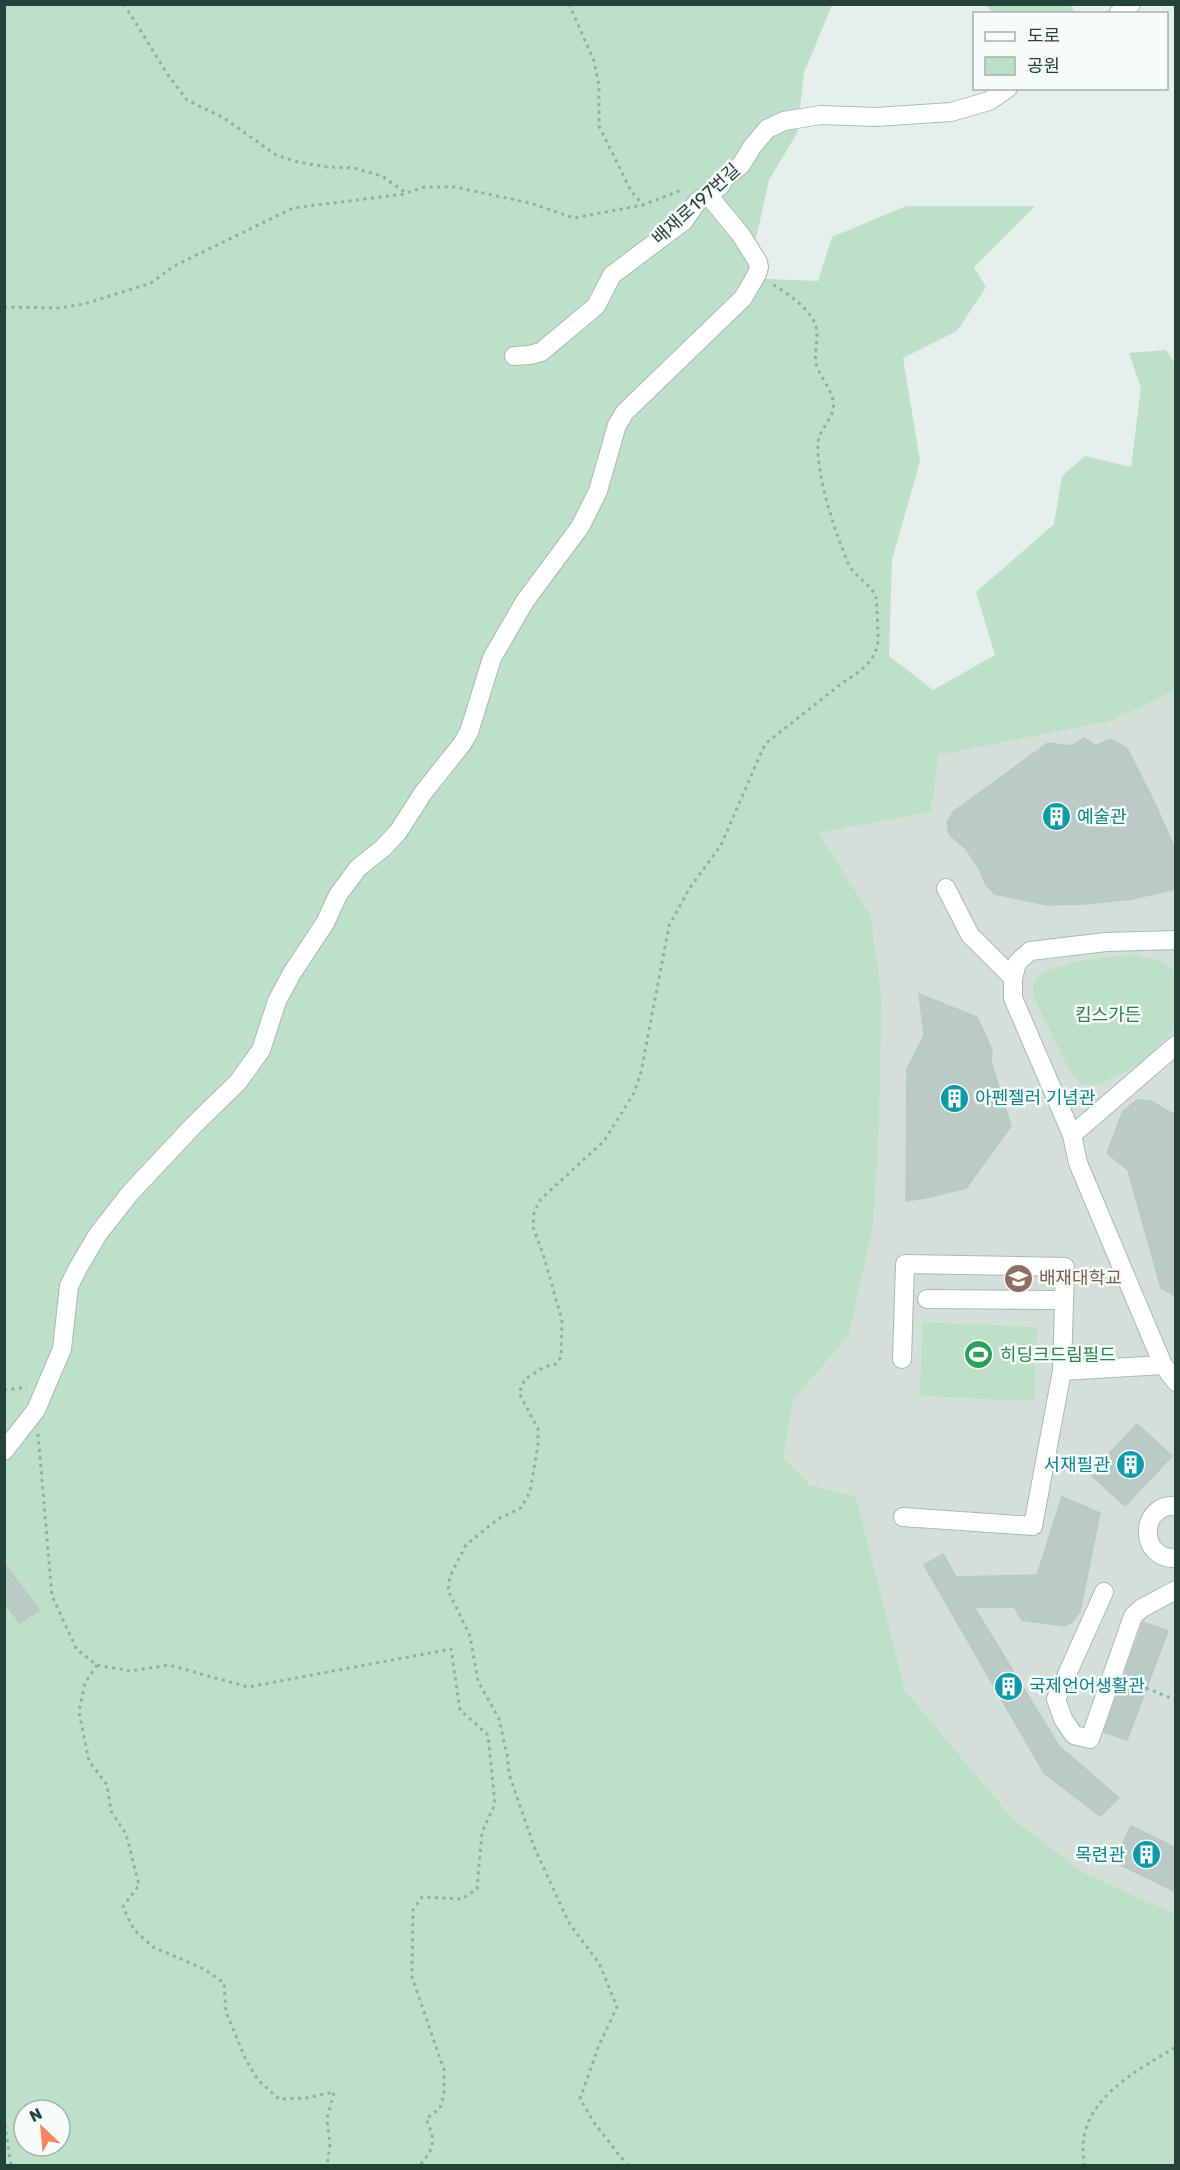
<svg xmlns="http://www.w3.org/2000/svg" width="1180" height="2170" viewBox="0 0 1180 2170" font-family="Rubik,'Noto Sans KR',sans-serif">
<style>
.built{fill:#d4dfda}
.green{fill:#bfe0c8;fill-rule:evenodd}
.building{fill:#bbcac4;stroke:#b8c9c2;stroke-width:1.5}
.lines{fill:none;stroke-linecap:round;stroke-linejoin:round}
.minor-casing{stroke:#a8b8b2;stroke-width:20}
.path{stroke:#86b3a5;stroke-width:3;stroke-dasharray:3 4.5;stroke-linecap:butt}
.minor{stroke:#fff;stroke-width:18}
.labels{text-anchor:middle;stroke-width:5;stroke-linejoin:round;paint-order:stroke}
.street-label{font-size:18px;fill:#24423a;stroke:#f7fbf9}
.culture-label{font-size:18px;fill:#0d838f;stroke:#f7fbf9;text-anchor:start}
.park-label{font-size:18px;fill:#2d7a4b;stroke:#f7fbf9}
.education-label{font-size:18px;fill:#785e54;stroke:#f7fbf9;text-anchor:start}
.leisure-label{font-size:18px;fill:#27864d;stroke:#f7fbf9;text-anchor:start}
</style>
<rect width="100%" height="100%" fill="#e6efeb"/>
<polygon class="built" points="1175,690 1175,1914 1083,1872 1014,1820 905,1690 856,1496 810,1485 784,1457 793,1401 849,1335 874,1222 879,1125 882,1000 871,916 819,833 931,812 939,755 1111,721"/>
<g class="green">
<path d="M5,5H832L804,73L797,133L769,180L747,278L818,281L832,237L906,206H1035L974,267L986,287L957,331L903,358L920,461L892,560L889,656L933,690L995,655L976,592L1054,524L1062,476L1085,456L1131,467L1141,388L1129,353L1166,350L1175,363V690L1111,721L939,755L931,812L819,833L871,916L882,1000L879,1125L874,1222L849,1335L793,1401L784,1457L810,1485L856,1496L905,1690L1014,1820L1083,1872L1175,1914V2165L5,2166ZM24,2110H60V2146H24Z"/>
<polygon points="986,5 1070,5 1076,13 993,13"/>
<path d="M1137,955L1159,960L1175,971V1027L1149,1056L1129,1070L1113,1078L1094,1086L1080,1083L1072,1075L1033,995C1033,991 1033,985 1035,982C1045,961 1115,956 1137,955Z"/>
<polygon points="923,1322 1037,1327 1034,1401 920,1396"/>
</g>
<g class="building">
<polygon points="1085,738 1095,746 1110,739 1127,748 1152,797 1176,851 1176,889 1132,899 1084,904 1047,905 995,894 986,885 979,868 966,849 949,834 947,822 953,812 1048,743 1072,746"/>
<polygon points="919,994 977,1017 992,1050 991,1062 1011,1126 966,1188 925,1198 906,1201 907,1069 924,1035"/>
<polygon points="1137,1100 1151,1101 1176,1116 1176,1296 1161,1288 1128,1170 1107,1153 1123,1111"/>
<polygon points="1137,1424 1172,1456 1125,1506 1090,1474"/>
<polygon points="1062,1497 1100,1513 1080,1612 1072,1622 1064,1626 1022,1620 1014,1607 974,1607 1059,1746 1119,1798 1100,1816 1044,1773 924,1565 943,1554 956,1577 1037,1575"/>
<polygon points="4,1563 39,1610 20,1623 4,1602"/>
<polygon points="1143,1622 1168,1631 1127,1740 1104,1732"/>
<polygon points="1131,1826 1176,1848 1176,1892 1114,1862"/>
</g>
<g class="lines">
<defs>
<g id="minor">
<polyline points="1118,14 1131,4"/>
<polyline points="514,356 530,355 541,352 596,306 612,275 684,221 697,202 720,186 725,178 741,165 752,147 767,129 784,121 821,115 876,117 951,112 989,101 1008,88"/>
<polyline points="946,888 970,935 1013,978"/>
<polyline points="1176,940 1106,942 1030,951 1017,963 1013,978 1013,998 1072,1135 1078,1163 1163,1365 1176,1382"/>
<polyline points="1072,1135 1176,1045"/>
<polyline points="927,1299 1064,1300"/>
<polyline points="902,1359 905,1264 1065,1267 1062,1371 1033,1526 903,1517"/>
<polyline points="1062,1371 1163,1365"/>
<polyline points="4,1451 36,1410 62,1349 69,1286 78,1268 98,1234 131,1192 194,1125 238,1082 261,1050 277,1001 292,973 325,923 338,895 358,868 383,848 398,832 423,793 462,744 469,732 492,658 525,601 580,527 598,491 617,425 625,412 743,298 757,274 759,267 758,262 741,235 709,196"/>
<path d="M1176,1506C1139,1503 1138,1560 1176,1558"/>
<polyline points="1104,1592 1056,1699 1063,1719 1074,1735 1090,1739 1133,1616 1142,1608 1176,1590"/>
</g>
</defs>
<use href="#minor" class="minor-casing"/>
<g class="path">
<polyline points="124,4 168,75 187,100 224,118 276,155 298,162 327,167 354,168 382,176 406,193 425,187 455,187 530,203 574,218 643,205 684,189"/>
<polyline points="569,4 594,61 599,86 599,126 631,191 643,205"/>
<polyline points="4,307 59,308 84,304 151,283 174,266 293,208 405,194"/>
<polyline points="4,1390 27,1387"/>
<path d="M38,1434L52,1596L77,1650L97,1665L130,1671L169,1665L248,1687L451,1649L460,1710L488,1735L495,1804L482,1832L477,1889L462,1899L422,1897L413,1910L412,1977L444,2070V2094L440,2108L426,2119C436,2141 435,2148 419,2166"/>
<polyline points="97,1665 85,1683 79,1712 89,1761 107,1785 111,1811 126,1834 139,1885 123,1907 134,1930 153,1947 204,1969 224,1983 226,2012 246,2060 258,2080 279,2099 306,2098 334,2092 327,2119 330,2144 327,2166"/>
<polyline points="1146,1688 1176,1700"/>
<polyline points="4,2117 11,2166"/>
<path d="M628,2166L595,2124L580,2099L599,2045L617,2007L599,1963L569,1923L535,1849L509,1774L508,1759L499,1719L478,1681L470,1636L448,1590L450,1576L466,1545L498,1519L521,1508L530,1492L538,1445V1429L519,1393L525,1379L544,1367L556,1364L561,1357L562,1320L543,1254L533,1227L534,1212L541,1199L604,1141L634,1093L641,1072L669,926L689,889L721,845L765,744L846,680C861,672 878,658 878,639C878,632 877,604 876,598C873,585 853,576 848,563C835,531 816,476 818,443C819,430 830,422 833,410C837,393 819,378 816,363C814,351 819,339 816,327C811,308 786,293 771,283"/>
<path d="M1085,2166C1071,2105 1132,2073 1176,2047"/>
</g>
<use href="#minor" class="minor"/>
</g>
<defs>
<symbol id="building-disc" viewBox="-11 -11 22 22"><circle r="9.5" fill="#0f9aa8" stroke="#f7fbf9"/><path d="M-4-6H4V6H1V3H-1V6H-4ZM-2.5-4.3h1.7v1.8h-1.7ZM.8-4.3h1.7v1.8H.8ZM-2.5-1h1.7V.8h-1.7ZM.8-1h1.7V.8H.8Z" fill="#fff"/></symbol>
<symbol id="university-disc" viewBox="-11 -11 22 22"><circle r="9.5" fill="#8d6e63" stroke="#f7fbf9"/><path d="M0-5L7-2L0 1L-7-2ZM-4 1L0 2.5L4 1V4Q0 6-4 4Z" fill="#fff"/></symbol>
<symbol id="stadium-disc" viewBox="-11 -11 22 22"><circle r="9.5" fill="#2e9e5b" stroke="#f7fbf9"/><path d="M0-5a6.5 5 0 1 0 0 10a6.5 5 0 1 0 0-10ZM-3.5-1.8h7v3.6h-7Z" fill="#fff"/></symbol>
</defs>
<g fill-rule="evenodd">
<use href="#building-disc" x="1040" y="800" width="33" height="33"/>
<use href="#building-disc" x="938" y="1082" width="33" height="33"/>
<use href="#university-disc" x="1002" y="1262" width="33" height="33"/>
<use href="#stadium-disc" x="962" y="1338" width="33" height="33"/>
<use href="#building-disc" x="1114" y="1448" width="33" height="33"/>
<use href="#building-disc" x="992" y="1670" width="33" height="33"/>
<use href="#building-disc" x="1130" y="1838" width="33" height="33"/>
</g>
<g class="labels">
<g class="street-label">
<text transform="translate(696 204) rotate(-42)" y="6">배재로197번길</text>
</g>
<g class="culture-label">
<text x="1077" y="823">예술관</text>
<text x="975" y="1104">아펜젤러 기념관</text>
<text x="1110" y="1471" text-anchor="end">서재필관</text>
<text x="1029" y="1692">국제언어생활관</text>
<text x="1125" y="1861" text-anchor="end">목련관</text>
</g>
<g class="park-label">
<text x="1108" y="1021">킴스가든</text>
</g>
<g class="education-label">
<text x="1039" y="1284">배재대학교</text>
</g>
<g class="leisure-label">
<text x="1000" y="1361">히딩크드림필드</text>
</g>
</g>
<rect width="1180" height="2170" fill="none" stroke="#24423a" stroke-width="12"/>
<rect x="973" y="12" width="195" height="78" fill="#f7fbf9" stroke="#a3b1ad" stroke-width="1.5"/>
<rect x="985" y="32" width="30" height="9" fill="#ffffff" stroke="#a3b1ad" stroke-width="1.5"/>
<text x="1027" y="42" font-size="18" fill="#24423a">도로</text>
<rect x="985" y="57" width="30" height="18" fill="#bfe0c8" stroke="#a3b1ad" stroke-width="1.5"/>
<text x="1027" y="72" font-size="18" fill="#24423a">공원</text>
<g transform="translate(42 2128) rotate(334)"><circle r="28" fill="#f7fbf9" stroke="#a3b1ad" stroke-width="1.5"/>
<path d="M0-4.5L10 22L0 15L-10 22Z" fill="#f4845f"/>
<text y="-9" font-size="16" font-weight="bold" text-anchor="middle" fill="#24423a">N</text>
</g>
</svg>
